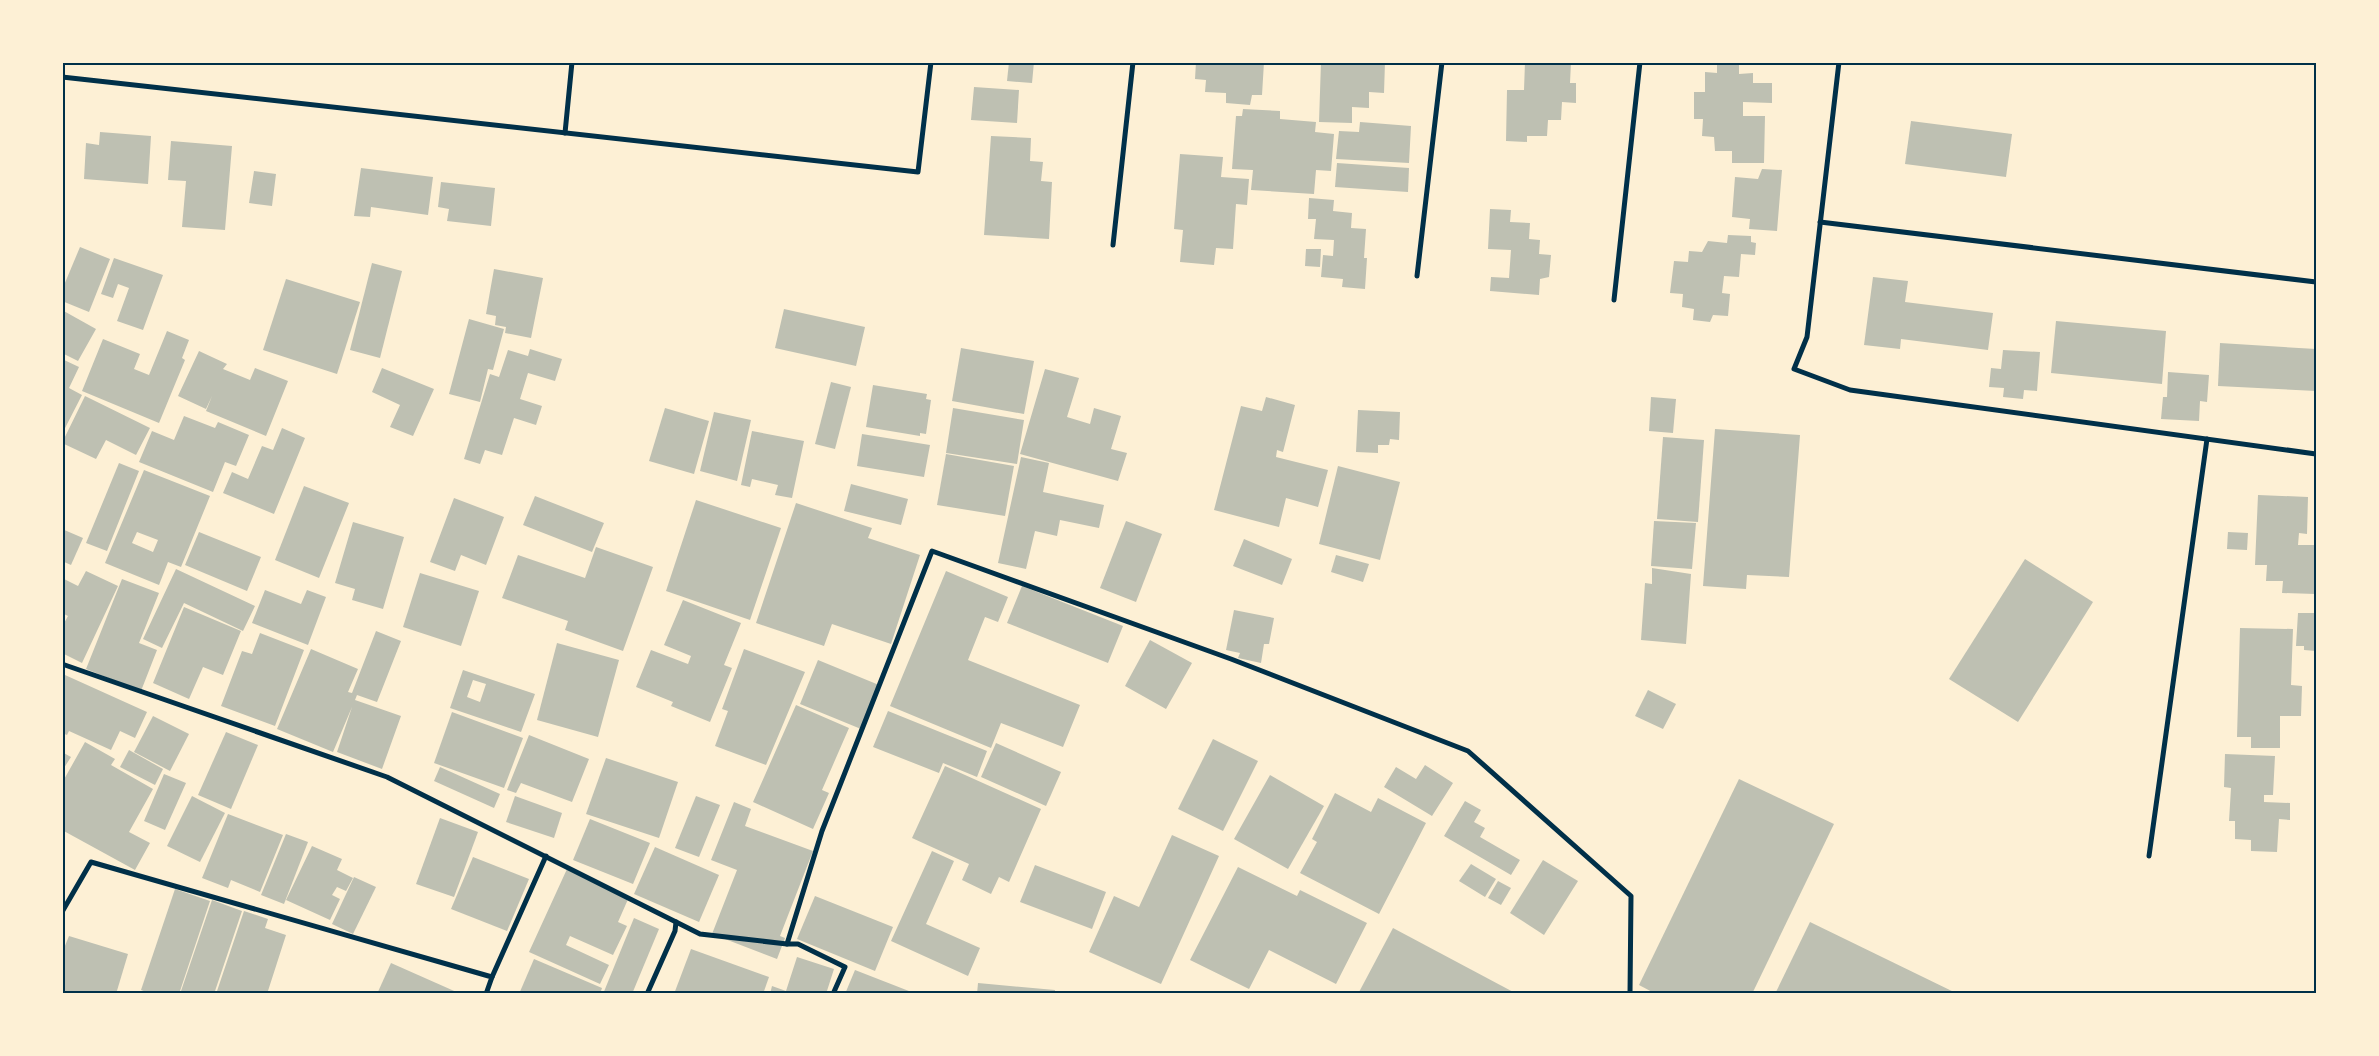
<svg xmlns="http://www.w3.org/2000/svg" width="2379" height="1056" viewBox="0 0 2379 1056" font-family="Montserrat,sans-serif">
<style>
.building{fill:#bec0b2;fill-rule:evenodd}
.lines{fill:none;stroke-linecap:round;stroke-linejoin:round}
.minor{stroke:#003049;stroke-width:5}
.neatline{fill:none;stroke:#003049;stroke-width:2}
</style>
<rect width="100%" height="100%" fill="#fdf0d5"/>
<g class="building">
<polygon points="1009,62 1034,62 1032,83 1007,81"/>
<polygon points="1196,62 1264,62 1262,95 1252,95 1250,105 1226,103 1226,93 1205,92 1206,80 1195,79"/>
<polygon points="1321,62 1385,62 1384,93 1369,92 1369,108 1352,107 1352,123 1319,122"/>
<polygon points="1525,62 1571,62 1570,83 1576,83 1576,103 1562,102 1561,120 1548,120 1547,136 1527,136 1527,142 1506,141 1507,90 1524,90"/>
<polygon points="1717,64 1739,64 1739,74 1753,73 1753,83 1772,83 1772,103 1743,102 1743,116 1765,116 1764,163 1732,163 1732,151 1715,151 1714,137 1702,136 1703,119 1694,119 1694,92 1705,92 1705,72 1717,73"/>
<polygon points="974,87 1019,90 1017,123 971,120"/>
<polygon points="1243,109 1280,111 1280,119 1316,122 1315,132 1334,134 1331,171 1316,170 1314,194 1251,190 1253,170 1232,169 1236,116 1242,116"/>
<polygon points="1911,121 2012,134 2006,177 1905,164"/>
<polygon points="1360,122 1411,126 1409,163 1336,159 1339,131 1359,132"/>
<polygon points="100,132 151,136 148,184 84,179 86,143 99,145"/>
<polygon points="991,136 1031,138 1030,161 1043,162 1041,181 1052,182 1049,239 984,235"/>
<polygon points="171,141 232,146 225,230 182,227 186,181 168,180"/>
<polygon points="1180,154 1223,157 1221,177 1249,179 1247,205 1236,204 1233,249 1216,248 1214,265 1180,262 1183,230 1174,229"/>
<polygon points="1337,163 1409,168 1408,192 1335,187"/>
<polygon points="361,168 433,177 428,215 371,207 370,217 354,216"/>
<polygon points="1762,169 1782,170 1777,231 1749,229 1750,219 1732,217 1735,177 1758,179"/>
<polygon points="254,171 276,174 272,206 249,203"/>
<polygon points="441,182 495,188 491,226 447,221 449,209 438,207"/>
<polygon points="1309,198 1334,200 1333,211 1352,213 1351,228 1366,229 1364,258 1367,258 1365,289 1342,287 1343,279 1321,277 1323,255 1333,256 1334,240 1314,239 1316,219 1308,219"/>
<polygon points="1490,209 1511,210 1510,222 1530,223 1529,239 1540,240 1539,254 1551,255 1549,277 1540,279 1539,295 1490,291 1491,277 1509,278 1511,250 1488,249"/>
<polygon points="1728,235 1751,236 1751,242 1756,243 1755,255 1741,254 1739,277 1724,276 1722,293 1730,294 1728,316 1713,315 1710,322 1693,320 1694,309 1682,307 1683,294 1670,293 1674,261 1688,262 1689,251 1702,252 1708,241 1727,243"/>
<polygon points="80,247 110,259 89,312 62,301 62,290"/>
<polygon points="1306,249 1321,249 1320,267 1305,266"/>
<polygon points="114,258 163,275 143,330 117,321 129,288 118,284 113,298 101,294"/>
<polygon points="372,263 402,271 380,358 350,350"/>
<polygon points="494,269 543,278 531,338 505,333 506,327 495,325 496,316 486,314"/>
<polygon points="1873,277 1908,281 1905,302 1993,313 1988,350 1901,339 1900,349 1864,345"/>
<polygon points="286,279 360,302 337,374 263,350"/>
<polygon points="784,309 865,327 856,366 775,348"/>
<polygon points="62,310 96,329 78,361 62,353"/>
<polygon points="469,319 504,329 493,370 488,369 480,402 449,394"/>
<polygon points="2056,321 2166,331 2162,384 2051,373"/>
<polygon points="167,331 189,340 182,358 185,360 159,423 82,391 103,339 140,354 134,369 149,375"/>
<polygon points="2220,343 2316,349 2316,391 2218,386"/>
<polygon points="961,348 1034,361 1024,414 952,401"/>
<polygon points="530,349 562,359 555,381 528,373 520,399 542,406 536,425 514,418 502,455 485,450 480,464 464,459 490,374 499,377 508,350 528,356"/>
<polygon points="2003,350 2040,352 2037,391 2024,390 2023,399 2003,397 2004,388 1989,387 1991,368 2001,369"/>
<polygon points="199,351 227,364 223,369 250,380 255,368 288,381 266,436 206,411 212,396 206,409 178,396"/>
<polygon points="62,359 79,367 69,388 82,395 62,434"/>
<polygon points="382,368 434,389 413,436 390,427 400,405 372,392"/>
<polygon points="1045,369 1079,378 1067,417 1090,424 1094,408 1121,416 1111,449 1127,453 1118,481 1020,454"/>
<polygon points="2168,372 2209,375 2207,402 2200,401 2199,421 2161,419 2163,397 2167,397"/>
<polygon points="831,382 851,387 835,449 815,444"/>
<polygon points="873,385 927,394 926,399 931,400 926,434 920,433 920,436 866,427"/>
<polygon points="85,396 150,428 136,455 106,440 96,459 62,443"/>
<polygon points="1266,397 1295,405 1283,452 1277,450 1276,457 1328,470 1318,507 1286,498 1279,527 1214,510 1241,406 1262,411"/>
<polygon points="1651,397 1676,399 1673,433 1649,431"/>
<polygon points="665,408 709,421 694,474 649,461"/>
<polygon points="953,408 1024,420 1017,464 946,453"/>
<polygon points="1358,410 1400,412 1399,440 1390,439 1389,445 1378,445 1378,453 1356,452"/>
<polygon points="714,412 751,420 737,481 700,471"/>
<polygon points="184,416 215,428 218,422 249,435 236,466 225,462 213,492 139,462 152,431 174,440"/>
<polygon points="282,428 305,438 274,514 223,493 232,472 248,479 262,446 273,450"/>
<polygon points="1715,429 1800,435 1789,577 1747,575 1746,589 1703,586"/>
<polygon points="752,431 804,441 792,498 775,495 778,485 752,479 750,487 741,485"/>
<polygon points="862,434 930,445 924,477 857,466"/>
<polygon points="1663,437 1704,440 1698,522 1657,519"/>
<polygon points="946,454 1014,466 1005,516 937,505"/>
<polygon points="1021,457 1049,463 1043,492 1104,505 1099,528 1060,520 1057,536 1035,531 1026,569 998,563"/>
<polygon points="119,463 139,471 107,551 86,543"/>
<polygon points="1338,466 1400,482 1380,560 1319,544"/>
<path d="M144,470L210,496L181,567L168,562L159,585L105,563ZM137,532L158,540L153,552L132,543Z"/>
<polygon points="851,484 908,499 901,525 844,511"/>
<polygon points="304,486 349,503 319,578 275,560"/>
<polygon points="2258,495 2308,497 2307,534 2299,533 2298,545 2316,545 2315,594 2282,593 2283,581 2266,581 2267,565 2255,565"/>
<polygon points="535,496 604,523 592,552 523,525"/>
<polygon points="454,498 504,517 486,565 461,555 455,571 430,562"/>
<polygon points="696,500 781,528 750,620 666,591"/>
<polygon points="796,503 872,528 868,538 920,555 891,644 832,624 824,646 756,623"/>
<polygon points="1126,521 1162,534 1136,602 1100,588"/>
<polygon points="1654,521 1696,523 1692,569 1651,566"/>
<polygon points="353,522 404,537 383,609 352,600 355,589 335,583"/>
<polygon points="62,529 83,538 71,565 62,561"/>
<polygon points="199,532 261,557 247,591 185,565"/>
<polygon points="2228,532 2248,533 2247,550 2227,549"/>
<polygon points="1244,539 1292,559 1282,585 1233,566"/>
<polygon points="596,547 653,567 623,651 565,630 568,621 502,598 518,555 585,578"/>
<polygon points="1336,555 1369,564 1363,582 1331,572"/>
<polygon points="2025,559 2093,602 2018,722 1949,679"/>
<polygon points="1652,568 1691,574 1686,644 1641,640 1645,583 1652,584"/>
<polygon points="176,569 255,606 243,631 184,603 162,648 143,639"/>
<polygon points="86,571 118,586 82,663 62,653 62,627 68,616 62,613 62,578 78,586"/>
<polygon points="946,571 1008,597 998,622 985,617 968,660 1080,705 1063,747 1001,723 991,748 890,706"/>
<polygon points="420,573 479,591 461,646 403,627"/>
<polygon points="122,579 159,593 139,643 157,650 141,691 86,669"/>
<polygon points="1022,586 1123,626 1108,663 1007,623"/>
<polygon points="265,590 301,604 307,590 326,597 308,645 252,623"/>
<polygon points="683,600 741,623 724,665 732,668 710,722 671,706 673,702 636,687 651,650 688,664 691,656 664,645"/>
<polygon points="184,607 241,631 223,675 203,667 189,699 153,683"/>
<polygon points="1234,610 1274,618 1269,644 1264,644 1261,663 1238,658 1240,653 1226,650"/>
<polygon points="2298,613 2316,613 2316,651 2304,650 2304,646 2296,646"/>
<polygon points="2240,628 2293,629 2291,685 2302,686 2301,716 2280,716 2280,748 2251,748 2251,737 2237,737"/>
<polygon points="376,631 401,641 377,702 357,695 355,700 401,716 382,769 337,752 352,707 333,752 277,729 311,649 358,669 348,692 352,693"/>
<polygon points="260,633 304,650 275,726 221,706 242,651 252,654"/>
<polygon points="1150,640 1192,663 1166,709 1125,686"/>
<polygon points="557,643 619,660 598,737 537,720"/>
<polygon points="744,649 805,672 766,765 715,746 728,711 722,709"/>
<polygon points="818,660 879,685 861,729 800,704"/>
<path d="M463,670L535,694L521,732L450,708ZM473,680L486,684L480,702L467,697Z"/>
<polygon points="65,675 147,712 135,738 120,731 111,750 69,731 67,735 62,733 62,681"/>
<polygon points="1648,690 1676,704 1663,729 1635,716"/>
<polygon points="796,705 849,728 822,790 829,793 813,829 753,802"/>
<polygon points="888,711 987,751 977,777 943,763 939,773 873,747"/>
<polygon points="452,712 523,738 504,788 434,763"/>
<polygon points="153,716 189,734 170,771 134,752"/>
<polygon points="226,732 258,745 231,809 198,795"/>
<polygon points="529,735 589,759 572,802 521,783 516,793 507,790"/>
<polygon points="1213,739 1258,761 1223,831 1178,809"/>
<polygon points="85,742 115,759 111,765 153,789 129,832 150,843 135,870 62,830 62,783"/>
<polygon points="996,743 1061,772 1046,806 981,777"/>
<polygon points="129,750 163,769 155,785 120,767"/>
<polygon points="62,752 71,757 62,771"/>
<polygon points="2225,754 2275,756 2273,795 2264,795 2264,802 2290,803 2290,820 2279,819 2277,852 2251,851 2251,840 2235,839 2235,821 2229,821 2231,788 2224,787"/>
<polygon points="606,758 678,782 659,838 586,814"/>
<polygon points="1425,765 1453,783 1432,816 1384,787 1396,767 1416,779"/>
<polygon points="945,766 1041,809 1009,882 999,877 991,894 962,880 969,864 912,838"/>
<polygon points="440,767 500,794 494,808 434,781"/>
<polygon points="164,774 186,783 165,830 144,821"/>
<polygon points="1270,775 1324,806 1288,869 1234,839"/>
<polygon points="1739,779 1834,824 1752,994 1656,994 1639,985"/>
<polygon points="1335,793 1371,812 1378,798 1426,823 1379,914 1300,873 1317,842 1312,839"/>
<polygon points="192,796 225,813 200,862 167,846"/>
<polygon points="515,796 562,813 554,838 506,822"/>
<polygon points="696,796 720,805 699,857 675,848"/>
<polygon points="1465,801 1481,810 1474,822 1485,828 1480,837 1520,860 1511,875 1444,836"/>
<polygon points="734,802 751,809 745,826 813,851 780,936 785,938 777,959 712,934 737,870 711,860"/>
<polygon points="228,814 283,835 260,892 231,880 228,888 202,878"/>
<polygon points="440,818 478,832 454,897 416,884"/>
<polygon points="590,819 650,843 633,884 573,860"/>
<polygon points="286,834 308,842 284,904 261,895"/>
<polygon points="1172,835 1219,856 1161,984 1089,952 1114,896 1139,907"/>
<polygon points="312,846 342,859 337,870 353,878 346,891 337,887 332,895 340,899 330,920 286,900"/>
<polygon points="655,847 719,875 699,922 634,894"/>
<polygon points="932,851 954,861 926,924 980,948 968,976 891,941"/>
<polygon points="473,857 529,879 507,931 451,909"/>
<polygon points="1543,860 1578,881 1544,935 1510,913"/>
<polygon points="1471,864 1496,879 1485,897 1459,881"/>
<polygon points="1035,865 1106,892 1092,929 1020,902"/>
<polygon points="1238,867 1297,896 1300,890 1367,923 1336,984 1269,950 1249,989 1190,960"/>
<polygon points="567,869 629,897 618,922 627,926 613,955 570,936 566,945 609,965 600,984 529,952"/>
<polygon points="354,877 376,887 353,934 332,924"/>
<polygon points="1498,881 1511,888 1501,905 1488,898"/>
<polygon points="175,889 210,901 179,994 151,994 141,990"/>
<polygon points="815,896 893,927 875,971 797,939"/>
<polygon points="212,900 242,911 214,994 180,994"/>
<polygon points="244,911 268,919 265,928 286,935 267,994 216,994"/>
<polygon points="634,918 659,929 632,994 603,994"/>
<polygon points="1810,922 1958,994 1775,994"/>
<polygon points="1393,928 1517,994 1358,994"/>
<polygon points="69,936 128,954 116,994 62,994 62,953"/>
<polygon points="691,949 769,977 763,994 674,994"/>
<polygon points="797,957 834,969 826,994 770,994 772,986 786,991"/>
<polygon points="534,959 602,988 600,994 519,994"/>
<polygon points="391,963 461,994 377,994"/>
<polygon points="855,970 914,993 914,994 845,994"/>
<polygon points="978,983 1055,990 1055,994 977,994"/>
</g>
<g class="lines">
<g class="minor">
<polyline points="1839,62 1807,337 1794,369 1850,390 2316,454"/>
<polyline points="62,77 918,172 931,62"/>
<polyline points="565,133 572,62"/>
<polyline points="1820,222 2316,282"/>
<polyline points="1113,245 1133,62"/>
<polyline points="1417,276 1442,62"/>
<polyline points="1614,300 1640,62"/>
<polyline points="62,664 387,777 700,934 787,944"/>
<polyline points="2149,856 2207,439"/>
<polyline points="62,912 91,862 492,977 486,994"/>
<polyline points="492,977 546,856"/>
<polyline points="647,994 675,931 676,922"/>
<polyline points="833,994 845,967 798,944 787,944 822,831 932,551 1231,659 1468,751 1631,896 1630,994"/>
</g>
</g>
<rect width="2379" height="1056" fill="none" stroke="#fdf0d5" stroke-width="128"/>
<rect x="64" y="64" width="2251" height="928" class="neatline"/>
</svg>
